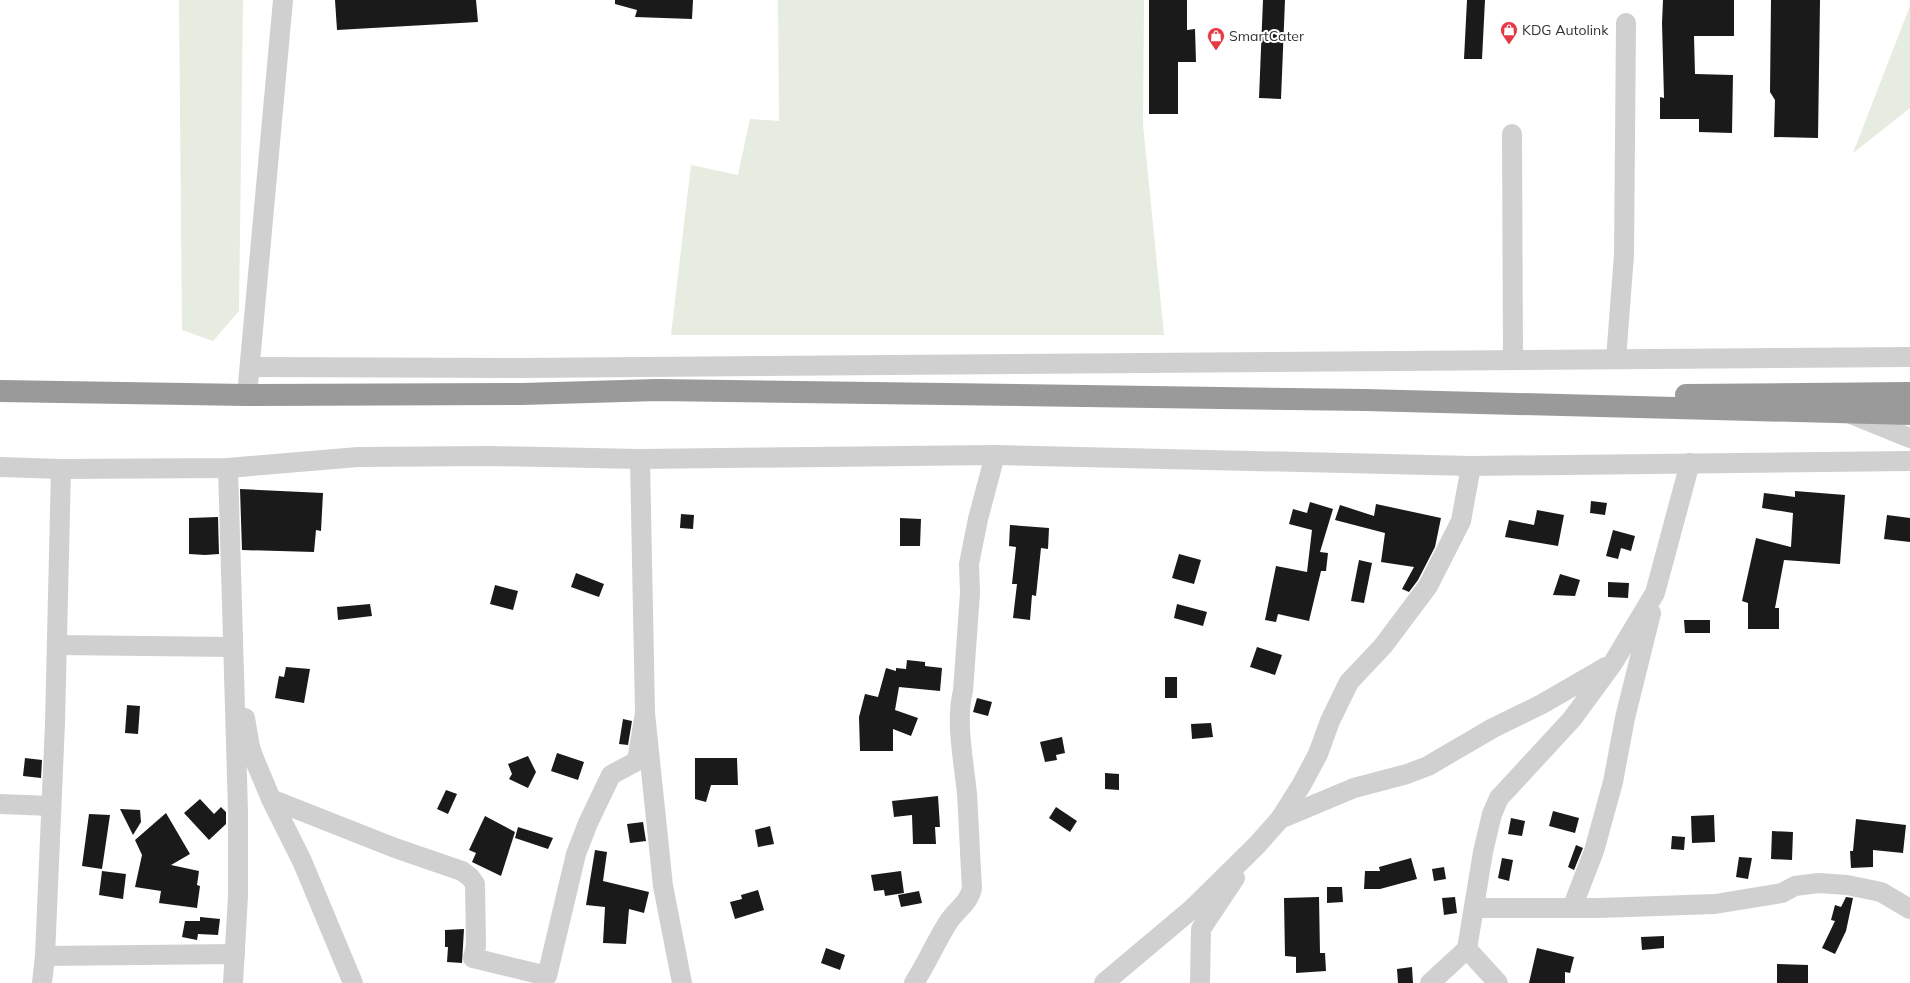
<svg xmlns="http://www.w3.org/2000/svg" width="1910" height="983" viewBox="0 0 1910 983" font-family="Mulish,sans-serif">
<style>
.green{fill:#e6ecdf}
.building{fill:#1a1a1a}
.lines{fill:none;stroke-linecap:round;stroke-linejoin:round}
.minor{stroke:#d0d0d0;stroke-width:20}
.highway{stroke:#9a9a9a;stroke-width:22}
.labels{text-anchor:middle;stroke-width:4;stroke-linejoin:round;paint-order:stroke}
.poi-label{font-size:14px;fill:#333;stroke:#fff;text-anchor:start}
</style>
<rect width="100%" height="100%" fill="#fff"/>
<g class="green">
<polygon points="179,0 243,0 239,311 213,341 182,330"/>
<polygon points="778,0 1144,0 1143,124 1164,335 671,335 691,165 738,175 750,119 779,121"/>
<polygon points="1910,6 1910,108 1853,153"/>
</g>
<g class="building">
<polygon points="335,0 476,0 478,22 337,30"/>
<polygon points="615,0 693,0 692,19 635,17 637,10 615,4"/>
<polygon points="1149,0 1187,0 1187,30 1195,29 1196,62 1178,62 1178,114 1149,114"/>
<polygon points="1263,0 1285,0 1281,99 1259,98"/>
<polygon points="1467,0 1485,0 1482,59 1464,59"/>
<polygon points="1663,0 1734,0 1734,36 1694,36 1695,74 1733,75 1732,133 1699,132 1699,119 1660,119 1660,97 1664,98 1662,23"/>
<polygon points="1771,0 1820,0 1818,138 1774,137 1775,100 1770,92"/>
<polygon points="240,489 323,493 321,531 316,530 314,552 242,550"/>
<polygon points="1795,491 1845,495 1840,564 1784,560 1775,608 1779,608 1779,629 1748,629 1748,603 1742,601 1756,538 1791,547 1793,513 1762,508 1764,493 1795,497"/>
<polygon points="1591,501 1607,503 1605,515 1590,513"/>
<polygon points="1310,502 1333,509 1320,552 1328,553 1326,571 1321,571 1309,621 1278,614 1276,622 1265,620 1276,566 1307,572 1312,530 1289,524 1293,509 1307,513"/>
<polygon points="1376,504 1441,518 1435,547 1418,580 1409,592 1402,589 1414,567 1381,562 1385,533 1335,520 1340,505 1374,516"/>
<polygon points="1537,510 1564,515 1558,546 1505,537 1509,520 1534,525"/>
<polygon points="681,514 694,515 693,529 680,528"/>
<polygon points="1887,515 1910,518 1910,542 1884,539"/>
<polygon points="218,517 219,554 205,555 189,554 189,518"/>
<polygon points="900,518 921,519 920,546 900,546"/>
<polygon points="1010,525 1049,528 1048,549 1041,548 1036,596 1032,595 1030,620 1013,618 1017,584 1012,584 1016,547 1009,546"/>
<polygon points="1613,530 1635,536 1631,551 1621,548 1618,559 1606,556"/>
<polygon points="1179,554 1201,560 1194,584 1172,578"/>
<polygon points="1359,560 1372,563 1364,603 1351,601"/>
<polygon points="576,573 604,584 599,597 571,587"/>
<polygon points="1560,574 1580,580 1575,596 1553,595"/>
<polygon points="1608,582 1629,583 1628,598 1608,597"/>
<polygon points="495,585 518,591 513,610 490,604"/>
<polygon points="370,604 372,616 338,620 337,607"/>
<polygon points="1177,604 1207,612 1203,626 1174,618"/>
<polygon points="1684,620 1710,620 1710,633 1685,633"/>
<polygon points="1257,647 1282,655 1275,675 1250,667"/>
<polygon points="907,660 925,662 925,666 942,668 940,691 899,687 895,710 918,718 911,736 893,729 893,751 860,751 859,717 865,694 878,697 886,668 896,671 896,668 906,669"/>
<polygon points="286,667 310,669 304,703 275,698 279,676 284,677"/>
<rect x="1165" y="677" width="12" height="21"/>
<polygon points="977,698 992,702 988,716 973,712"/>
<polygon points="127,705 140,706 138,734 125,733"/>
<polygon points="623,719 632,721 628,745 619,744"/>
<polygon points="1211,723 1213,737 1192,739 1191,724"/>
<polygon points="1062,737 1065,753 1056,755 1057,760 1045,762 1040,742"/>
<polygon points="557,753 584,762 578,780 551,771"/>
<polygon points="528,756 536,772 528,788 509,779 512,774 508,764"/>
<polygon points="25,758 42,760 41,778 23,776"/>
<polygon points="695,758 737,758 738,785 711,785 706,802 695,799"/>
<polygon points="1105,773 1119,774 1119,790 1105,789"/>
<polygon points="446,790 457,794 448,814 437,809"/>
<polygon points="938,796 940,827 935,827 936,844 913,844 912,815 894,817 892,801"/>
<polygon points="200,799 214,814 221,807 226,812 226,824 209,840 184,813"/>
<polygon points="1056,807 1077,821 1070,832 1049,818"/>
<polygon points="120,809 140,810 141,822 133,835"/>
<polygon points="1553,811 1579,818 1575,833 1549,826"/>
<polygon points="166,813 190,854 171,865 199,871 197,885 200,886 197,908 159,903 161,891 135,887 142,855 135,840"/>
<polygon points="89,814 110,815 102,869 82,866"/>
<polygon points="1714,815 1715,842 1692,843 1691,816"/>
<polygon points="485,816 515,832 501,876 472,862 476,853 469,850"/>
<polygon points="1511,818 1525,821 1522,836 1508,834"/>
<polygon points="1856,819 1906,825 1903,853 1873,850 1873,867 1851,868 1850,851 1853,851"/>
<polygon points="643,822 646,841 630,843 627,824"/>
<polygon points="770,826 774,844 758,847 755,830"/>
<polygon points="518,827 553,838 548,849 515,838"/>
<polygon points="1772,831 1793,832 1792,860 1771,859"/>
<polygon points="1672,836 1685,837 1684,850 1671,849"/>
<polygon points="1576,845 1583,848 1574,870 1568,867"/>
<polygon points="595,850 607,852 603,881 649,892 644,913 629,909 626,944 603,943 605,907 586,905"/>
<polygon points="1739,857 1752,858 1748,879 1736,877"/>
<polygon points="1411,858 1417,879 1380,889 1364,889 1365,871 1380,871 1379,867"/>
<polygon points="1502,858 1513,860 1509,881 1498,878"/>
<polygon points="1444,867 1446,879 1434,881 1432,869"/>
<polygon points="102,871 126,874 123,899 99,895"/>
<polygon points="901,871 904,893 885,896 884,890 874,891 871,875"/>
<polygon points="1327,887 1342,887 1343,902 1327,903"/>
<polygon points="758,890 764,910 735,919 730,902 742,899 741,895"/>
<polygon points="919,891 922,903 901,907 898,895"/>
<polygon points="1319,897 1320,953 1325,953 1326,971 1296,973 1296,957 1285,956 1284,898"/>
<polygon points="1455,897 1457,913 1444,915 1442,898"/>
<polygon points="1846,897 1853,898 1846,931 1835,954 1822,948 1835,921 1831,920 1835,905 1841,907"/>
<polygon points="200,917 220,919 218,935 198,934 197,940 182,937 185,921 200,921"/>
<polygon points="464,929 462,963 447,962 448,947 445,947 445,930"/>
<polygon points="1664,936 1664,948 1642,950 1641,937"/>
<polygon points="826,948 845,955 840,970 821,963"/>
<polygon points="1537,948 1574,957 1570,973 1565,972 1565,983 1529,983"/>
<polygon points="1777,964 1808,965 1808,983 1777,983"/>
<polygon points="1412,967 1413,983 1398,983 1397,969"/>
</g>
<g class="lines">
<g class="minor">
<polyline points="1512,134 1513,360"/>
<polyline points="1616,359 1624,255 1626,23"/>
<polyline points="250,367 521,368 1910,357"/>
<polyline points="247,395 283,0"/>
<polyline points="1851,414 1910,438"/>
<polyline points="640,459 645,713 663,886 682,983"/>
<polyline points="0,467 61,469 228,468 358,457 490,456 640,459 995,455 1471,466 1910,461"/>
<polyline points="228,468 238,811 238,896 233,983"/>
<polyline points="57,645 233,647"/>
<polyline points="245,718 250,747 253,756 271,799 302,861 353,983"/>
<polyline points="271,799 395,848 462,871 470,877 475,884 476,946 473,958 547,976 576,854 588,823 611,775 637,761 645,713"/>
<polyline points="0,804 51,806"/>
<polyline points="1280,819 1354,788 1407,774 1428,766 1493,728 1542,704 1606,667"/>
<polyline points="1474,908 1599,908 1715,904 1782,893 1795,886 1819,883 1847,885 1881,892 1910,909"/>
<polyline points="1572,908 1594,851 1613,782 1625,718 1651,613"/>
<polyline points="1467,949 1498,983"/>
<polyline points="45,956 235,954"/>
<polyline points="42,983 45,956 55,723 61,469"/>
<path d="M914,983C927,963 936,941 949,921C957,909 969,903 972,888C970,857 969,825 967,794C964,762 955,721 963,691L970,593L969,564L978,519L995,455"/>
<polyline points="1104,983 1192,909 1257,845 1280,819 1302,784 1318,754 1330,721 1349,682 1383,646 1428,586 1461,521 1471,466"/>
<polyline points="1200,983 1201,929 1235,878"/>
<polyline points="1430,983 1467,949 1483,852 1492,814 1499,798 1572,719 1613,663 1655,593 1690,463"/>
</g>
<g class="highway">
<polyline points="0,391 247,395 522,394 657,390 1365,400 1910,414"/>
<polyline points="1686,395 1910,393"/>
</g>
</g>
<defs>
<symbol id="shop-pin" viewBox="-11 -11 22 30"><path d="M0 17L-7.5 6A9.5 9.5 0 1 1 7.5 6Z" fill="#e63946" stroke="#fff"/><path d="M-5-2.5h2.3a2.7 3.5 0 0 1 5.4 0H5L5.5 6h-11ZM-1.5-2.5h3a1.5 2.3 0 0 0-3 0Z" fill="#fff"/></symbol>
</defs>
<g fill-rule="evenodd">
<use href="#shop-pin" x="1499" y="20" width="20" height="27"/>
<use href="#shop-pin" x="1206" y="26" width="20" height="27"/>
</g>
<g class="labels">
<g class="poi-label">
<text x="1522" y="35">KDG Autolink</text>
<text x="1229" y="41">SmartCater</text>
</g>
</g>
</svg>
